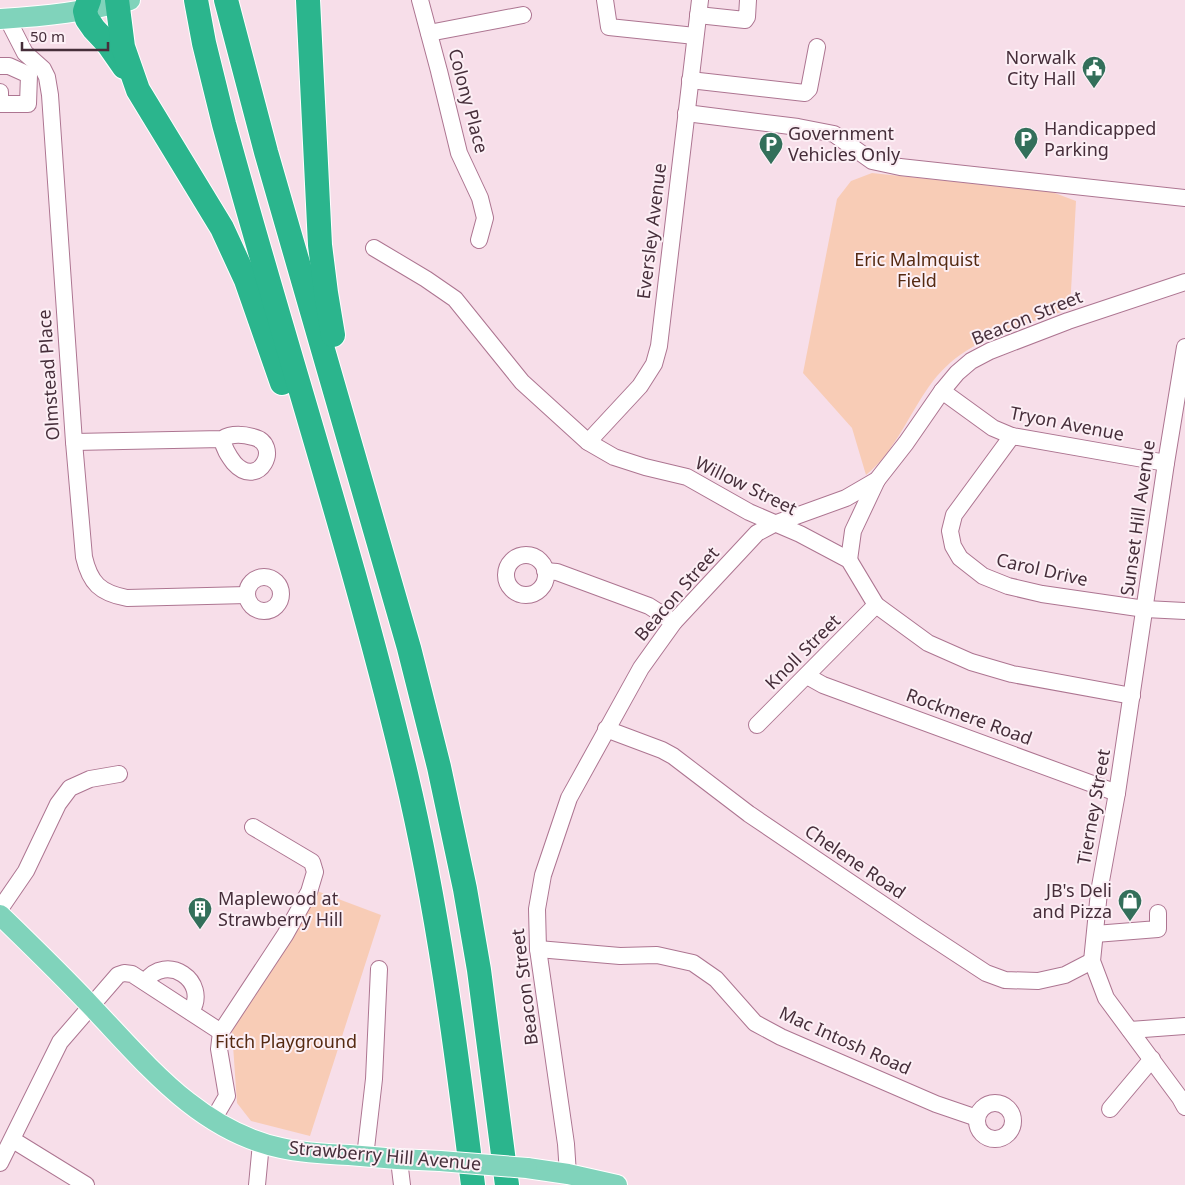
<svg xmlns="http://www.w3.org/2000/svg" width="1185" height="1185" viewBox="0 0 1185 1185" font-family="'Noto Sans',sans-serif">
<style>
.green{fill:#f8ccb6}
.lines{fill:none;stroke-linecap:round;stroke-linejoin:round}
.minor-casing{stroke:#ad7591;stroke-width:18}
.major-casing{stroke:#fff;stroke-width:22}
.highway-casing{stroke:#fff;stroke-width:26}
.minor{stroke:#fff;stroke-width:16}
.major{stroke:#80d3bb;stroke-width:20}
.highway{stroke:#2bb58d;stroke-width:24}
.major-bridge-casing{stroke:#fff;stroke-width:22;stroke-linecap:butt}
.major-bridge{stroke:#80d3bb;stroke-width:20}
.labels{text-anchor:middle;stroke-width:4;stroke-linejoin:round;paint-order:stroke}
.poi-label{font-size:18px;fill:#462e3a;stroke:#fceff5;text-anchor:start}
.street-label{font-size:18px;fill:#462e3a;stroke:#fceff5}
.park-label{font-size:18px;fill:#552a12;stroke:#fceff5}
</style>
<rect width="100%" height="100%" fill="#f7dee9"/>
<g class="green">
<path d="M872,173L1052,192L1076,201L1070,309C1021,326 966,338 933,381C910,411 896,451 866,475L852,428L803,373L837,199L851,181Z"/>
<polygon points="317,891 381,915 310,1136 251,1121 237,1103 232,1031 301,922"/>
</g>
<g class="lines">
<defs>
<g id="minor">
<polyline points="420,0 439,71 459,153 480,198 485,218 479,240"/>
<polyline points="605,0 609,27 695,36"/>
<polyline points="698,15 745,20 747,17 748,0"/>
<path d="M7,18L25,53L43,69L47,77L50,95L74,442L84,557C90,583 100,593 127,598L247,595"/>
<polyline points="429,33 523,15"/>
<polyline points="0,66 9,66 29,75 28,104 0,104 0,92"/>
<polyline points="690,80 805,93 809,89 817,47"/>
<polyline points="686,113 798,127 834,134 872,161 900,167 1185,198"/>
<polyline points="374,248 426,279 455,299 522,382 588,442 614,457 645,467 687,477 749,512 800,534 849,560 876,605 928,643 971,662 1012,674 1132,696"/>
<polyline points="1185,347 1166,463 1117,793 1099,892 1092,961 1106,998 1180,1098 1185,1107"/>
<polyline points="942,391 993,428 1012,436 1166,463"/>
<polyline points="1012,436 954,515 950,531 953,546 960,558 983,576 1008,586 1042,594 1145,609 1185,611"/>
<path d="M74,442L222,439C232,433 242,434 253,437C283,444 259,491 234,463C228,455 224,449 222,439"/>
<polyline points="588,442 640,386 654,364 659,346 700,0"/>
<circle cx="526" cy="575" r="20"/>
<polyline points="849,560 853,531 877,480"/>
<polyline points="545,571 557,572 649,606 674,622"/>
<circle cx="264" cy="594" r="17"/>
<polyline points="807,676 823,685 1117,793"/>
<polyline points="757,725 876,605"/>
<polyline points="606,729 662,750 673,756 749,814 919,929 986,973 1005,980 1038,981 1065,975 1092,961"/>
<polyline points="0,909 26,871 58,804 70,788 90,779 119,774"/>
<polyline points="1095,934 1158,929 1158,913"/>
<polyline points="538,949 620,956 657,955 693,963 716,979 755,1023 781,1037 936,1104 977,1118"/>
<path d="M145,982C166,952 210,981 191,1012"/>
<polyline points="1130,1030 1185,1026"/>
<circle cx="995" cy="1121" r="18"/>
<polyline points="1110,1109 1152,1059"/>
<polyline points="213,1120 227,1096 219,1049 221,1032 285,935 309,892 315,872 312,862 253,827"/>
<polyline points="13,1140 86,1185"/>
<polyline points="365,1157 374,1079 379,969"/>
<polyline points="399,1160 402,1185"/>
<polyline points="0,1163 60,1042 118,975 124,973 132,974 221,1032"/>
<polyline points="568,1174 566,1144 538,949 537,909 543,875 569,798 641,668 674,622 757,533 774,524 846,498 877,480 906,443 942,391 957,373 971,361 990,351 1068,321 1185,282"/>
<polyline points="257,1185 261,1143"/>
</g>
<g id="major">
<path d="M0,19C47,16 85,12 130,0"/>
<path d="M0,915C31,945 63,976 93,1008C148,1066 200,1131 281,1148C304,1153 326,1154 349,1155C379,1158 409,1160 440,1161"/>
<polyline points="527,1168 568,1174 617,1185"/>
</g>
<g id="highway">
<polyline points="89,0 85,11 87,19 94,29 108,44 124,67"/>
<polyline points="117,0 123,47 138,90 222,228 246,280 282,383"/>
<path d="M196,0L204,43L224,124C283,341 354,555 406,774C438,909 456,1047 473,1185"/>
<polyline points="226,0 266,152 409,648 439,767 465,889 479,970 507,1185"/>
<polyline points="308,0 320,245 326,293 333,335"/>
</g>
</defs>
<use href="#minor" class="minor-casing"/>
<use href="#major" class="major-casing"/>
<use href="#highway" class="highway-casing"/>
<use href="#minor" class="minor"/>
<use href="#major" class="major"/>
<use href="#highway" class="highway"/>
<defs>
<polyline id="major-bridge" points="440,1161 527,1168"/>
</defs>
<use href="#major-bridge" class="major-bridge-casing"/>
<use href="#major-bridge" class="major-bridge"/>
</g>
<defs>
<symbol id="civic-pin" viewBox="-11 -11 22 30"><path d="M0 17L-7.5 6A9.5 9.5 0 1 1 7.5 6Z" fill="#336f5a" stroke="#fceff5"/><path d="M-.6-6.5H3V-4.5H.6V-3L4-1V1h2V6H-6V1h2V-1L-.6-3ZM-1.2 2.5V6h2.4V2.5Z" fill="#fff"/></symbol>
<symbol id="parking-pin" viewBox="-11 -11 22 30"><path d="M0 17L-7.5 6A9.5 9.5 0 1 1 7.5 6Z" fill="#336f5a" stroke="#fceff5"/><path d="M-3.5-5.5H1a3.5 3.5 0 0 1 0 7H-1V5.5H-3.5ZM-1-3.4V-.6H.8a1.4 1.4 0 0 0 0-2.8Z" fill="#fff"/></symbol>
<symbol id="shop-pin" viewBox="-11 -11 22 30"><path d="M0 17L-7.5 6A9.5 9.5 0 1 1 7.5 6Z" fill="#336f5a" stroke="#fceff5"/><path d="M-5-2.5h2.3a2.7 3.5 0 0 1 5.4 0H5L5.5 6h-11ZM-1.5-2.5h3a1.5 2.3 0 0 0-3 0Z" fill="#fff"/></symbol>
<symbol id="building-pin" viewBox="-11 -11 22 30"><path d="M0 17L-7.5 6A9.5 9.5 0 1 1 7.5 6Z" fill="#336f5a" stroke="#fceff5"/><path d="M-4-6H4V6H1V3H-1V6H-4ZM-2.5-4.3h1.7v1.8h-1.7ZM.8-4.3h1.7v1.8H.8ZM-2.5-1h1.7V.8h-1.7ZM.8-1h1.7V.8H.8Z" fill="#fff"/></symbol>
</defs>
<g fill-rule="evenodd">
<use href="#civic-pin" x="1080" y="54" width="28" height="38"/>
<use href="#parking-pin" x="1012" y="125" width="28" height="38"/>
<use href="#parking-pin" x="757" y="130" width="28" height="38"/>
<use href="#shop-pin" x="1116" y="887" width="28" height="38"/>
<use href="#building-pin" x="186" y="895" width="28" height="38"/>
</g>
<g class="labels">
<g class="poi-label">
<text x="1076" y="64" text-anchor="end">Norwalk<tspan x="1076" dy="21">City Hall</tspan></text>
<text x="1044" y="135">Handicapped<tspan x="1044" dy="21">Parking</tspan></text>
<text x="788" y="140">Government<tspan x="788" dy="21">Vehicles Only</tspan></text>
<text x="1112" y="897" text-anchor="end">JB's Deli<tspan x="1112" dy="21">and Pizza</tspan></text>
<text x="218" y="905">Maplewood at<tspan x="218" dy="21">Strawberry Hill</tspan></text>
</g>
<g class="street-label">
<text transform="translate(468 101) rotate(75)" y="6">Colony Place</text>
<text transform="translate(652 231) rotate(-83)" y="6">Eversley Avenue</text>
<text transform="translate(1027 318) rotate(-22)" y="6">Beacon Street</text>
<text transform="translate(49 375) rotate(-94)" y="6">Olmstead Place</text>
<text transform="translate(1067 424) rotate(11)" y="6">Tryon Avenue</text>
<text transform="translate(746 486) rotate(26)" y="6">Willow Street</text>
<text transform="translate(1138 518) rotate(-82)" y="6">Sunset Hill Avenue</text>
<text transform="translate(1042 570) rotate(13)" y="6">Carol Drive</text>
<text transform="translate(677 594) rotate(-49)" y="6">Beacon Street</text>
<text transform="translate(803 652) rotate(-45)" y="6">Knoll Street</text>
<text transform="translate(969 717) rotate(20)" y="6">Rockmere Road</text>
<text transform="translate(1094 807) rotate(-80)" y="6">Tierney Street</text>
<text transform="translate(855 862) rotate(34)" y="6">Chelene Road</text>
<text transform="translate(525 987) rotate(-97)" y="6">Beacon Street</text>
<text transform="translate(845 1041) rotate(24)" y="6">Mac Intosh Road</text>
<text transform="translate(385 1156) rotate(5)" y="6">Strawberry Hill Avenue</text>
</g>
<g class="park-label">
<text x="917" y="266">Eric Malmquist<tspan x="917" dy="21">Field</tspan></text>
<text x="286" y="1048">Fitch Playground</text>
</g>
</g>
<path d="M22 42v8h86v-8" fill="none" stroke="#462e3a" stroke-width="2.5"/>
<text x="30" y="42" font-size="15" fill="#462e3a" stroke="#fceff5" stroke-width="4" paint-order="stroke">50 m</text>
</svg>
